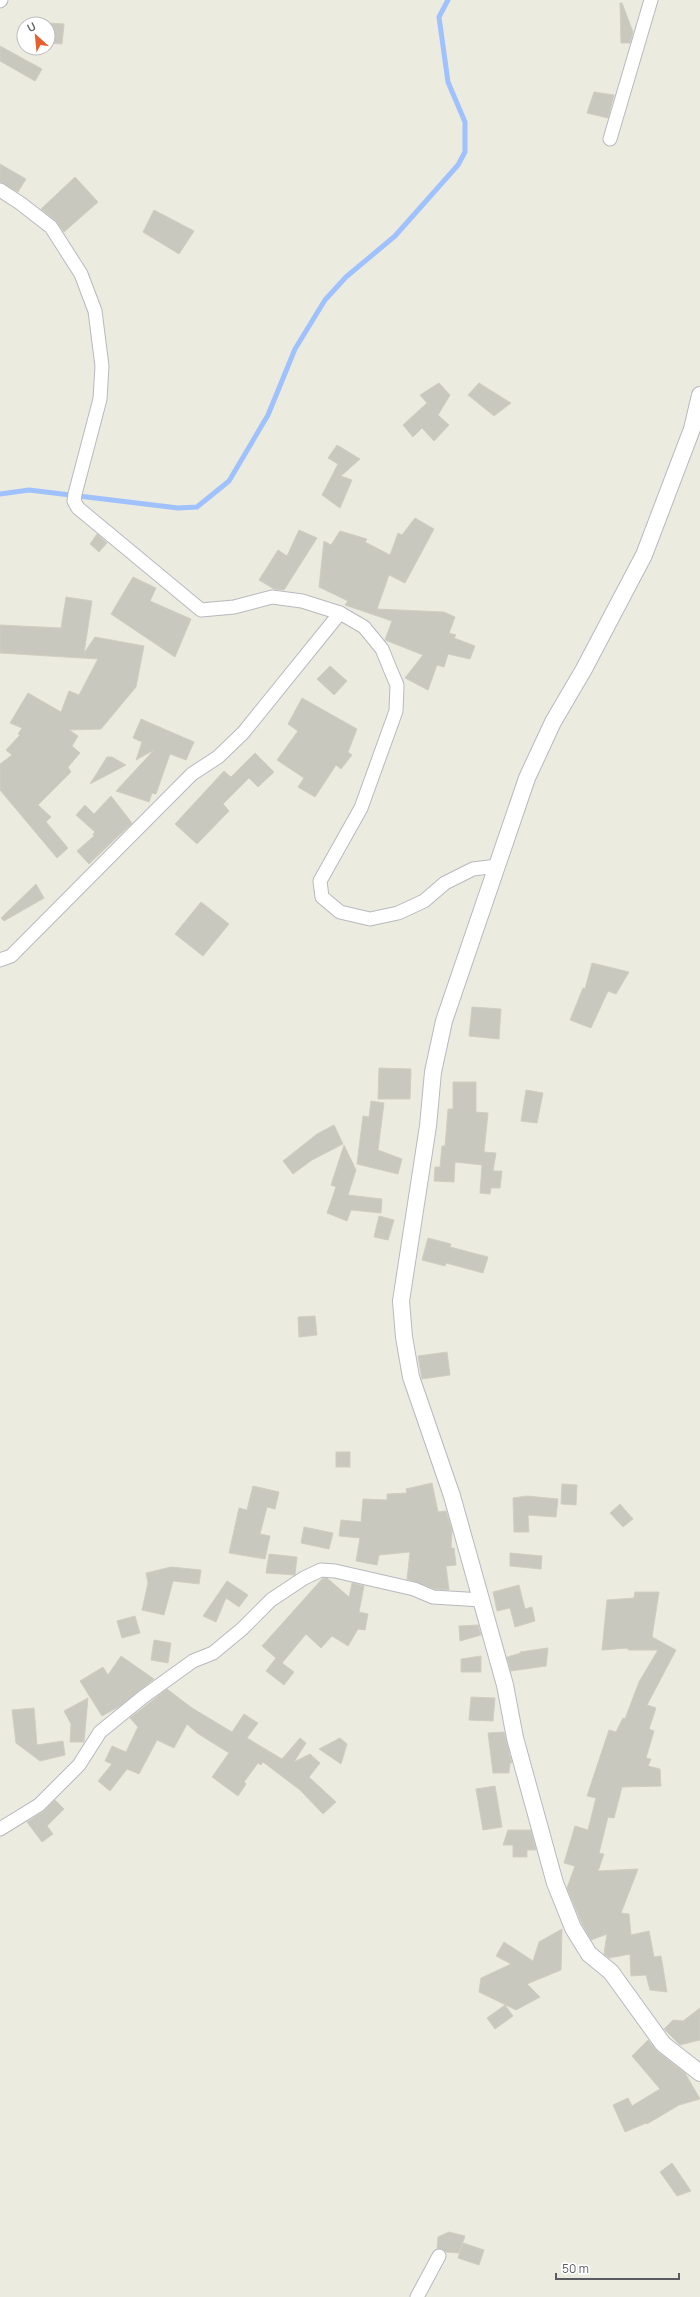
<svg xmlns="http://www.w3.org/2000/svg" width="700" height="2297" viewBox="0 0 700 2297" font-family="Manrope,sans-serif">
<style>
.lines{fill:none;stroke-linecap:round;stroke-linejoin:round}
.stream{stroke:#9fc1fd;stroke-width:5}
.building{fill:#c8c8bf;stroke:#d0cebf}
.minor-casing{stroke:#b8b9bf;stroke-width:15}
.tertiary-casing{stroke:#b8b9bf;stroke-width:18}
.minor{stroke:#fff;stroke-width:13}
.tertiary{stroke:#fff;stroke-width:16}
</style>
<rect width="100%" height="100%" fill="#ecebe0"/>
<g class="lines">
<polyline class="stream" points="0,494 29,490 178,508 197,507 229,481 268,415 295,349 325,300 346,277 395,236 458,165 465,152 465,122 448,82 439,17 448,0"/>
</g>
<g class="building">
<polygon points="620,3 622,3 633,32 630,43 621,43"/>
<polygon points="48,23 64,24 62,44 48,43"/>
<polygon points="0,46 42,69 35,81 0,61"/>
<polygon points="594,92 614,95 608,118 587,113"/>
<polygon points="0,164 26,179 18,192 0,182"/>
<polygon points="75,177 98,202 64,232 56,221 41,209"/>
<polygon points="154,210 194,231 179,254 143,232"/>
<polygon points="439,383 450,395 438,415 449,425 434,441 422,428 413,437 403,425 427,403 420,395"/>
<polygon points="479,383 511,403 494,416 468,395"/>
<polygon points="337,445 360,459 341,476 352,480 340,508 322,495 338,464 328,458"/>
<polygon points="415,518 434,529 405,583 389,575 377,609 444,612 455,617 449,633 456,635 454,638 475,646 470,659 448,654 444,667 437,665 428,690 405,678 423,655 385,640 392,621 345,605 348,601 319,587 324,541 331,545 340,531 367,539 365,542 390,555 398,533 402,535"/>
<polygon points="299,530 317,538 284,590 274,589 259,580 278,550 287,556"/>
<polygon points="97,534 107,543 99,552 90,544"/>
<polygon points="133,577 156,588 150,601 191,619 175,657 111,614"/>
<polygon points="66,597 92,601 84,653 95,637 144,646 136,687 101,729 69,730 78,736 72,746 80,753 68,767 71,772 38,805 51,817 46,822 68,848 57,858 0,790 0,764 12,755 6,750 20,735 18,734 22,728 10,723 28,693 61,712 69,691 79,695 98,659 0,653 0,625 61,628"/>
<polygon points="330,666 347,681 334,695 317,679"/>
<polygon points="302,698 357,729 348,752 352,755 341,769 336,765 315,797 298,787 304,778 277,760 298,731 288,724"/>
<polygon points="141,719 194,742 186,760 170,754 156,794 152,793 149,802 116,791 154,750 136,760 142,742 133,738"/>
<polygon points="255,753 274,772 258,787 249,778 223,804 229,811 197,844 175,824 224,771 231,777"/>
<polygon points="107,757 112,757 126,765 90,784"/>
<polygon points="111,796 132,823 89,864 77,851 94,836 93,834 95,832 76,815 85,805 94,814"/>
<polygon points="36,884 44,898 4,921 1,918"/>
<polygon points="201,902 229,924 203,956 175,934"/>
<polygon points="592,963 629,972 616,994 608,991 591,1028 570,1020 583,988 585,989"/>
<polygon points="472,1007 501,1009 499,1039 469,1036"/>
<polygon points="379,1068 411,1069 410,1099 378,1099"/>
<polygon points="453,1082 476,1082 476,1112 488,1113 484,1152 496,1153 493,1171 502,1171 500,1188 491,1188 490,1194 480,1193 482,1165 455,1162 454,1182 434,1181 435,1167 440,1167 442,1146 445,1146 448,1109 453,1109"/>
<polygon points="526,1090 543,1093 537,1123 521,1121"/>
<polygon points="371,1101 384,1103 378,1150 402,1159 398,1174 357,1164 363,1116 369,1117"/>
<polygon points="334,1125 343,1144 312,1160 293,1174 283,1161 317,1134"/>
<polygon points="344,1145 356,1170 348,1195 382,1199 381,1213 351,1210 347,1221 327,1213 336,1187 331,1185"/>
<polygon points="379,1216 394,1220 388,1240 374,1237"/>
<polygon points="428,1238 451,1244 450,1247 488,1257 483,1273 446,1263 445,1266 422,1260"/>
<polygon points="315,1316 317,1335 299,1337 298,1317"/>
<polygon points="447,1352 450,1375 422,1379 418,1356"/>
<rect x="336" y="1452" width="14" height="15"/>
<polygon points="432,1483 438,1512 446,1511 452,1530 451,1548 454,1548 456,1565 446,1566 449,1590 435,1589 407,1579 410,1552 379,1555 377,1565 356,1561 360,1538 339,1536 341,1520 361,1522 363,1499 387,1500 387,1494 407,1493 406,1489"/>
<polygon points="562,1484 577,1485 576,1505 561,1504"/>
<polygon points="253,1486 279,1492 275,1509 267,1507 260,1534 270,1536 265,1559 229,1553 239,1508 247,1510"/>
<polygon points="527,1496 558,1499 556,1517 528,1515 529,1532 514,1532 513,1498"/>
<polygon points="620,1504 633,1519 623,1527 610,1513"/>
<polygon points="304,1527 333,1533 329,1549 301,1543"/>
<polygon points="510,1553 542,1556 541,1569 510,1566"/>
<polygon points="269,1554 297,1557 295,1575 266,1573"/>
<polygon points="171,1567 201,1570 199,1584 173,1581 164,1615 142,1610 148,1583 146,1573"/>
<polygon points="323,1578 327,1578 349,1597 352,1583 364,1586 359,1612 368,1614 365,1630 358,1629 348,1646 332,1636 321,1648 306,1634 282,1663 294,1672 284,1685 266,1671 276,1658 262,1646"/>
<polygon points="227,1581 248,1595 239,1607 226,1598 216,1622 203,1616"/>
<polygon points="519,1585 525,1609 532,1607 535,1621 515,1627 510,1608 497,1611 493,1592"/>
<polygon points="635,1592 659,1592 652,1637 676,1650 647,1705 656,1708 649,1729 654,1731 646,1758 651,1759 648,1766 660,1769 661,1786 622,1787 614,1818 608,1817 599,1853 604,1854 598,1871 638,1869 621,1913 629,1914 631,1935 649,1931 654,1957 661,1956 667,1992 650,1990 646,1975 631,1976 630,1954 609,1958 604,1954 607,1934 591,1940 582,1924 567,1888 575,1866 564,1863 575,1826 588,1830 596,1798 587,1796 609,1730 616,1732 623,1718 625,1719 639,1682 658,1650 628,1650 628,1648 602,1650 607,1600 634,1598"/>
<polygon points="135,1616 140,1633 122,1638 117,1621"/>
<polygon points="478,1625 481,1635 460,1641 459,1626"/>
<polygon points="154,1640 171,1643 168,1663 151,1660"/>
<polygon points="548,1648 546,1666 511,1671 507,1657 521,1653 520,1652"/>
<polygon points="121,1656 154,1679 120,1706 102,1716 80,1681 103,1667 108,1675"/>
<polygon points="481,1656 481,1672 461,1672 461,1659"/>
<polygon points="167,1689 192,1708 232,1732 244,1714 258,1723 247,1738 282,1759 300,1738 306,1743 294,1762 310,1754 320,1763 309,1777 336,1802 323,1814 300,1790 263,1762 261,1765 258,1763 244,1782 246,1784 238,1796 212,1777 229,1753 197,1733 187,1724 174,1748 157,1740 139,1774 127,1769 110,1791 98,1781 112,1764 105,1761 112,1746 126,1752 138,1727 130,1718"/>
<polygon points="471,1697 495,1698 493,1721 469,1720"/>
<polygon points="88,1698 84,1742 70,1742 71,1724 64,1711"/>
<polygon points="34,1708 37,1745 63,1741 65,1755 40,1761 16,1743 12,1710"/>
<polygon points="504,1732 512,1763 510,1763 509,1773 493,1773 488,1733"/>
<polygon points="340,1738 347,1744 341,1764 319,1749"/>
<polygon points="495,1786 502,1827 483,1830 476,1789"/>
<polygon points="55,1800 64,1809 47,1826 53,1834 42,1842 27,1822 43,1812"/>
<polygon points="508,1830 531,1830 536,1850 527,1850 527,1857 513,1857 513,1845 503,1845"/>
<polygon points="562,1929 561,1970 527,1984 540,1997 516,2010 479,1992 481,1978 511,1964 496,1956 504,1942 533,1961 539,1942"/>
<polygon points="505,2005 513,2016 495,2029 487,2018"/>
<polygon points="700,2008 700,2040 680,2045 664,2029 673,2020 683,2021"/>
<polygon points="648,2040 657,2051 685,2073 700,2099 679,2105 647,2124 646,2123 625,2132 613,2105 628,2098 632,2106 660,2089 632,2056"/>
<polygon points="672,2163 691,2191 677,2196 660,2172"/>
<polygon points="449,2232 465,2236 459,2253 446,2252 442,2249 437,2249 438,2237"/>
<polygon points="463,2243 484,2250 479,2265 458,2258"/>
</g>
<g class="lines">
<defs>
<g id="minor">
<polyline points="0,1 1,0"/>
<polyline points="610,139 651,0"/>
<polyline points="0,190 20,203 51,227 81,274 95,311 102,366 100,399 75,494 74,501 78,508 201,610 234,607 272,597 302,601 340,613 364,627 382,649 391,671 397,685 396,711 361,808 320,881 322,897 340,912 370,919 398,913 424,901 445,883 473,869 497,866"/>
<polyline points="0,960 11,956 192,774 218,757 243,733 340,613"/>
<polyline points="0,1829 39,1805 79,1765 100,1732 143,1697 193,1661 213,1653 242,1629 271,1600 304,1578 321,1570 335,1571 414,1589 433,1597 482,1600"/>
<polyline points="417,2297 439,2256"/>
</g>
<polyline id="tertiary" points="700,395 692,429 644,555 584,669 553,722 527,778 444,1021 433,1072 428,1126 401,1301 404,1337 411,1377 452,1496 505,1685 515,1738 555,1883 573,1928 589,1954 611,1972 663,2044 700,2073"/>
</defs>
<use href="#minor" class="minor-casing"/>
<use href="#tertiary" class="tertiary-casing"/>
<use href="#minor" class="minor"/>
<use href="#tertiary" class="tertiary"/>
</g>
<g transform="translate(36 36) rotate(333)"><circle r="19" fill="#ffffff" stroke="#bdbdc0"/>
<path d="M0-3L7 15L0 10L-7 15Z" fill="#e5602d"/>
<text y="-6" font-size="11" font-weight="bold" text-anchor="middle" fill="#595b61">U</text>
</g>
<path d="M556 2273v6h123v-6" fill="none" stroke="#595b61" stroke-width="2"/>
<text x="562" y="2273" font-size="12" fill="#595b61" stroke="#ffffff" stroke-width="3" paint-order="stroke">50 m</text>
</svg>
